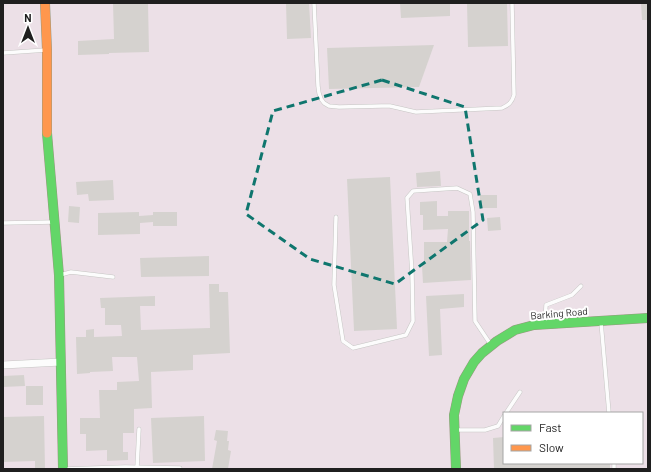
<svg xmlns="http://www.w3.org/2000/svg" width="651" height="472" viewBox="0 0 651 472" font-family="Barlow,sans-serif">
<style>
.industrial{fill:#ece0e7;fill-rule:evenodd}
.building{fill:#d5d2cf}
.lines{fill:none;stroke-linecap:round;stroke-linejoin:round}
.lane-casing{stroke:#c6c6c4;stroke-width:4.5}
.street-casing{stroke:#c6c6c4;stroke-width:8}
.fast-casing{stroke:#96987e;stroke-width:10}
.slow-casing{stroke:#96987e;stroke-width:10}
.lane{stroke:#fcfcfc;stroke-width:3.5}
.street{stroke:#fcfcfc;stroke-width:7}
.fast{stroke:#63d668;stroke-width:9}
.slow{stroke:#ff974d;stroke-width:9}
.marked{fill:none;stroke:#0f766e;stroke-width:3;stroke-dasharray:8 5;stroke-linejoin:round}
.labels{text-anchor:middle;stroke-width:4;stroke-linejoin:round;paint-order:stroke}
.street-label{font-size:10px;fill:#1f1f1f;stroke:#fff}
</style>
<rect width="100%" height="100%" fill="#eeece8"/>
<path class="industrial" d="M3,3H648V469H3ZM504,413H642V463H504Z"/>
<g class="building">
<polygon points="113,3 148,3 149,52 109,53 109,54 78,55 78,41 114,39"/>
<polygon points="286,3 309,3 311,38 287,39"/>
<polygon points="400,3 446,3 446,4 450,4 450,16 401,18"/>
<polygon points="467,3 507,3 508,46 468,47"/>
<polygon points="641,3 648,3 648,20 642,20"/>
<polygon points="434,45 419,87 329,89 327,48"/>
<polygon points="440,171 441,186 417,187 416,173"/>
<polygon points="390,177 397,329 354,331 347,179"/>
<polygon points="113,180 114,200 89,201 88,194 77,195 76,182"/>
<rect x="480" y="195" width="17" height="13"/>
<polygon points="437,201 437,216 448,216 448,211 469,211 469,241 470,241 471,280 423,283 422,266 424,265 424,242 447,242 448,229 423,230 423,215 420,215 420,202"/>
<polygon points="69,206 80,207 79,223 68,222"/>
<polygon points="139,212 139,216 153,215 153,212 177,212 177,226 153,226 153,222 140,223 140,234 98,235 98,213"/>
<polygon points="500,217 501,230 488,231 487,218"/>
<polygon points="209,256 209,276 141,277 140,258"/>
<polygon points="209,284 219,284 219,292 228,292 230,353 193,355 193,370 151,372 152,408 134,409 134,433 123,433 123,452 128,452 128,460 107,461 107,450 86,451 86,434 80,434 80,418 100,418 99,390 117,390 117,382 139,381 137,357 112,357 113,371 90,372 90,373 77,374 76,337 86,337 86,330 94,329 94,337 122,336 121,325 105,325 105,308 101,308 100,298 155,296 155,306 140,306 141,330 210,328"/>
<polygon points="464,294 464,307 440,309 442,355 429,356 426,296"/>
<polygon points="24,375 25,386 3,387 3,376"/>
<rect x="26" y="386" width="17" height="19"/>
<polygon points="44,416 45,469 35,469 35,461 3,462 3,417"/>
<polygon points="204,416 205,461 153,463 151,418"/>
<polygon points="216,430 228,431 227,441 229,441 228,450 231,451 228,469 212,469 217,441 214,440"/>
<polygon points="504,437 504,463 610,463 610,469 494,469 493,438"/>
</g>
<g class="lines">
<defs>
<g id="lane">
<path d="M314,3L318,86L319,93L321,99L324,103L329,106L339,107L382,106H390L416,112L502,108C509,105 512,102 514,95L512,3"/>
<polyline points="3,53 46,50"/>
<polyline points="336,217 334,285 343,341 353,348 406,335 413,321 412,273 407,198 413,191 457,188 470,194 473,212 475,321 491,345"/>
<polyline points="3,223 54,222"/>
<polyline points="60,275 71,272 113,277"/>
<polyline points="601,322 609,413"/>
<polyline points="545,323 546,305 572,295 581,286"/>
<polyline points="506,413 520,392"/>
<polyline points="456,430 485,430 498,426 504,416"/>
<polyline points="614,463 614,469"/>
<polyline points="137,468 139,429"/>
<polyline points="65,469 125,467 180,468"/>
</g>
<polyline id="street" points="3,365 61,362"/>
<g id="fast">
<polyline points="47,133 59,275 63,469"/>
<polyline points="456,469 454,415 458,396 464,379 474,362 482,353 497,341 515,330 534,325 648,318"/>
</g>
<polyline id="slow" points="45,3 47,50 47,133"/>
</defs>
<use href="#lane" class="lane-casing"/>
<use href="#street" class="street-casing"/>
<use href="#fast" class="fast-casing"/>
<use href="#slow" class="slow-casing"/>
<use href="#lane" class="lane"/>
<use href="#street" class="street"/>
<use href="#fast" class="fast"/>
<use href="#slow" class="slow"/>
</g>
<path class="marked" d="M382,80L465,107L483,220L395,284L310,259L246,214L273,111Z"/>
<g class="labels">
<g class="street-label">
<text transform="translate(559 313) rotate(-5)" y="4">Barking Road</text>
</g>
</g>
<rect width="651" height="472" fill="none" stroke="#1f1f1f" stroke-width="8"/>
<rect x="503" y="412" width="140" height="52" fill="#ffffff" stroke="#a5a5a5"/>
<rect x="511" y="425" width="20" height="6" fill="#63d668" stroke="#a5a5a5"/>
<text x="539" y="432" font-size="12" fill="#1f1f1f">Fast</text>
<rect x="511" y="445" width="20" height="6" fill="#ff974d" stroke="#a5a5a5"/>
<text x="539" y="452" font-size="12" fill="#1f1f1f">Slow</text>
<g transform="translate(28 28)" stroke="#ffffff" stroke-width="3" paint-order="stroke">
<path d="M0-3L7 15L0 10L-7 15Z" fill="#1f1f1f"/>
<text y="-6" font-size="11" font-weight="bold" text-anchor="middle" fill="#1f1f1f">N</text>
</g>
</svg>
